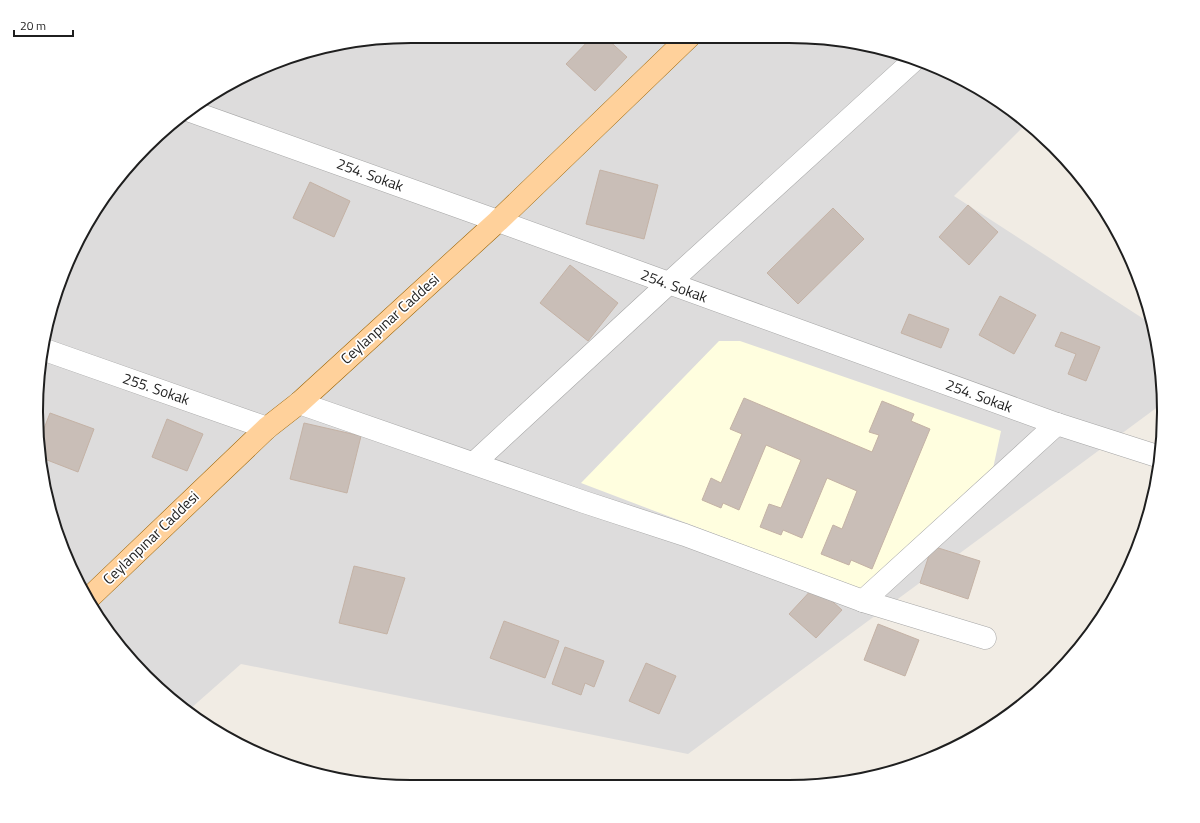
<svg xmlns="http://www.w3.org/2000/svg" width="1200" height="823" viewBox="0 0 1200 823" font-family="'Titillium Web',sans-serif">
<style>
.residential{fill:#dddcdc}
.education{fill:#fffedf}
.building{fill:#c9beb7;stroke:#c4b2a5}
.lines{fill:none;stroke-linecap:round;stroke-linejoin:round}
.minor-casing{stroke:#a6a6a6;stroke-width:23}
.major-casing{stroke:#9a6200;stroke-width:23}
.minor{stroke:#fff;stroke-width:22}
.major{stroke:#ffd19b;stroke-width:22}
.labels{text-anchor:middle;stroke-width:3.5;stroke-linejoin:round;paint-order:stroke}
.street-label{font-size:15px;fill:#1f1f1f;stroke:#fff}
.rim{fill:none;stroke:#1f1f1f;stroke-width:2}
</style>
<rect width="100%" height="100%" fill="#f1ece4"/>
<polygon class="residential" points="412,36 788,36 862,43 955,75 1025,125 954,196 1153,325 1157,338 1163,403 688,754 241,664 190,709 146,677 86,599 43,485 37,387 64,268 114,183 203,99 291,56"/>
<polygon class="education" points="719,341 740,341 1001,431 991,478 865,591 581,483"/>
<g class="building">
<polygon points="593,36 604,36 627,57 595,91 566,64"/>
<polygon points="600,170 658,185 644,239 586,224"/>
<polygon points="310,182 350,201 334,237 293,218"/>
<polygon points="968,205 998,232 969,265 939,237"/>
<polygon points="833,208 864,239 798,304 767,273"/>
<polygon points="570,265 618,303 588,341 540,303"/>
<polygon points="1000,296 1036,315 1014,354 979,335"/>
<polygon points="909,314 949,329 941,348 901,333"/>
<polygon points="1061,332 1100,347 1086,381 1068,374 1076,354 1055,346"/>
<polygon points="744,398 872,452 879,435 869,432 882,401 914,414 911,421 930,429 872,569 851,560 849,565 821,554 833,525 842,529 857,491 827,478 802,538 783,530 781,535 760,527 769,504 781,508 801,460 766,445 739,510 723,503 721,508 702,500 711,478 721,483 742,434 730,429"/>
<polygon points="50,413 94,429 78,472 42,458 40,439"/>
<polygon points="167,419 203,434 187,471 152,457"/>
<polygon points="304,423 361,436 347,493 290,479"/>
<polygon points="932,546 980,561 968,599 920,583"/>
<polygon points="354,566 405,578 387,634 339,623"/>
<polygon points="815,586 842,610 816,638 789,614"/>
<polygon points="504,621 559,641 545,678 490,658"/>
<polygon points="878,624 919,640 905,676 864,660"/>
<polygon points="565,647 604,661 594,687 585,683 581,695 552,684"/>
<polygon points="646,663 676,676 659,714 629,701"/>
</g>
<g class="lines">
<defs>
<g id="minor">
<polyline points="190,111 498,221 1057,424 1160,457"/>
<polyline points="45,350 267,428"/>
<polyline points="299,403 584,502 685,535 863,601 985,638"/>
<polyline points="474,463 668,284 913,61"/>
<polyline points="863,601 1057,424"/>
</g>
<polyline id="major" points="87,600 267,428 299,403 498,221 690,36"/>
</defs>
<use href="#minor" class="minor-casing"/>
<use href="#major" class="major-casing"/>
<use href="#minor" class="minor"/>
<use href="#major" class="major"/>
</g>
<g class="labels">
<g class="street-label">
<text transform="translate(370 175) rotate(20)" y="5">254. Sokak</text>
<text transform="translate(674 286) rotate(20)" y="5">254. Sokak</text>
<text transform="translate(390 319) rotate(-42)" y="5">Ceylanpınar Caddesi</text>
<text transform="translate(156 389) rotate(19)" y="5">255. Sokak</text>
<text transform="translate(979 396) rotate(20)" y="5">254. Sokak</text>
<text transform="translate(151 538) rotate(-44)" y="5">Ceylanpınar Caddesi</text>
</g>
</g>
<path d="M0 0H1200V823H0ZM411 43H789A368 368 0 0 1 1157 411V412A368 368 0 0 1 789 780H411A368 368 0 0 1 43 412V411A368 368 0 0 1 411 43Z" fill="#fff" fill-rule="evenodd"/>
<path class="rim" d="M411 43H789A368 368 0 0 1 1157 411V412A368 368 0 0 1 789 780H411A368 368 0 0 1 43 412V411A368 368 0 0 1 411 43Z"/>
<path d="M14 30v6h59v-6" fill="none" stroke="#1f1f1f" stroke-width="2"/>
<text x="20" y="30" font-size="12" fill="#1f1f1f" stroke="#ffffff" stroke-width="3" paint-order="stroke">20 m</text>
</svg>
